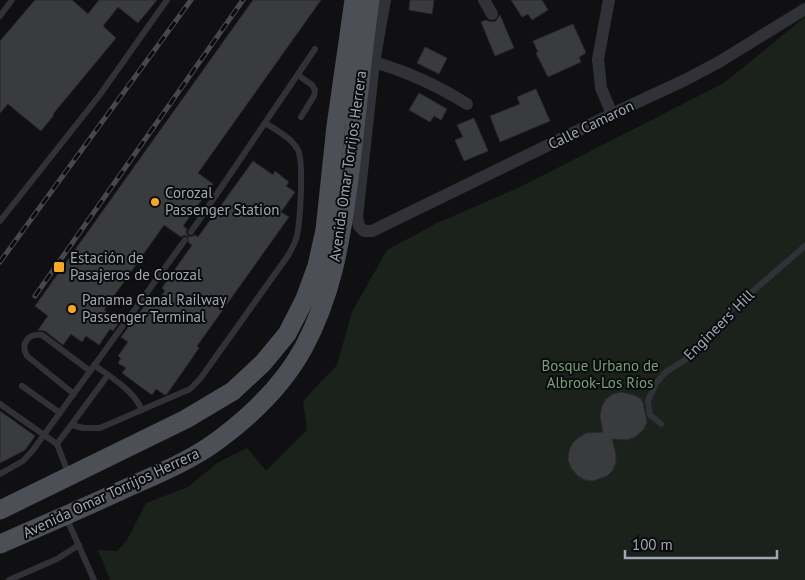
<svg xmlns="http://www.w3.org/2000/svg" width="805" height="580" viewBox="0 0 805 580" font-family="'PT Sans',sans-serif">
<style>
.green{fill:#1a221b}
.building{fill:#3a3b3f;stroke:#2a2a2e}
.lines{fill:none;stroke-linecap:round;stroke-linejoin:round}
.service{stroke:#313237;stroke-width:6}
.minor{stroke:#313237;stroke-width:12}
.primary{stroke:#4d4f56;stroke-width:19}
.rail-casing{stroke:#46484e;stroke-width:5}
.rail{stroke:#0b0b0d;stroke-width:3;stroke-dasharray:9;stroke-linecap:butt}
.poi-dot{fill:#fba81e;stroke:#0b0b0d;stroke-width:2}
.labels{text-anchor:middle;stroke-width:4;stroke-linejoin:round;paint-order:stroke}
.street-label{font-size:15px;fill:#a0a7b3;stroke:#0b0b0d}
.poi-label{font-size:15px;fill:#a0a7b3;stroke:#0b0b0d;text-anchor:start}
.park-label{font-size:15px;fill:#76a077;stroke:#0b0b0d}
</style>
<rect width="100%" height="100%" fill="#101012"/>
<polygon class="green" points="805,17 805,580 110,580 98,550 117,551 127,540 146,503 188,487 217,463 247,448 266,471 307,430 303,401 337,365 352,312 387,250 437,223 518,188 724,83"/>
<g class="building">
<polygon points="35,0 72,0 88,14 99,0 157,0 138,23 118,7 103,26 116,38 53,114 54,115 41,131 8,104 0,113 0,41"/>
<polygon points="253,0 321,0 198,173 213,184 183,226 187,229 186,232 188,236 191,237 195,235 198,237 253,161 273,175 275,171 289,182 286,186 295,192 281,212 289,217 197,346 199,348 167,394 165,395 156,389 152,395 122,373 126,368 118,363 121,358 118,356 128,342 121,337 148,301 155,305 165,291 162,288 192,245 189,243 188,236 185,235 181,237 164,225 104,310 120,321 113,331 110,329 99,345 86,336 82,342 71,334 63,345 45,331 38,330 48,316 35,306"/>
<polygon points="410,0 434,0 432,14 409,10"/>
<polygon points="511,0 542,0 548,10 532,20 528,14 522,17"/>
<polygon points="500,15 514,48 495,56 481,22 486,20 491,22 496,21"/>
<polygon points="573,24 586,53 579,57 581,62 548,77 536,53 538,52 533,41"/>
<polygon points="425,47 447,58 439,74 417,63"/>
<polygon points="536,89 550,121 500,142 490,116 520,104 517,97"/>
<polygon points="419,93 447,109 441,120 434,116 430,122 409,110"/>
<polygon points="474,118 488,151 464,161 455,140 463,137 457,125"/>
<polygon points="621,392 634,395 641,399 643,403 647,422 643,430 635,437 627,440 612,439 616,454 616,462 613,470 607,476 593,481 585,480 578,476 571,468 568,460 569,451 572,444 578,438 586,433 603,432 600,416 602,406 606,399 613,394"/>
<polygon points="0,411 35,436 25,450 0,463"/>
</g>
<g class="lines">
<g class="service">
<polyline points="0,16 12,0"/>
<polyline points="298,75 312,85 315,90 314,96 301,117"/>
<polyline points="0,221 99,96 167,0"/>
<polyline points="191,232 315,49"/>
<path d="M94,365C112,378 133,390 142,410"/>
<polyline points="22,386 60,413"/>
<path d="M74,394L27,356C20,344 28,333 42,335L90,371"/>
<polyline points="0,404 57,444 69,475"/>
<polyline points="661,424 650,415 648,401 656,383 666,372 694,354 730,311 805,246"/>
<path d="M72,425L83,428H100L190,389L200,379L287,257C291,251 295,243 297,236C300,221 304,163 298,150C292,138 276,130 265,123"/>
<polyline points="57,444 108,375"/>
<polyline points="0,474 23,461 33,450 185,240"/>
<polyline points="66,517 94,580"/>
<polyline points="9,580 57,559 79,545"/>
</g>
<g class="minor">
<polyline points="385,0 374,62 357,217 359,226 364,231 372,231 612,114 685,80 719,62 805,9"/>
<polyline points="484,0 492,14"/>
<polyline points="609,0 598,59 601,88 612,114"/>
<path d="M374,62C408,72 437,85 467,104"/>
</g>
<g class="primary">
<polyline points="0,510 186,419 233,391 263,363 287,334 305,299 317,266 325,230 336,126 354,0"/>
<path d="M0,544C44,525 88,506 131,486C162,472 194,459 221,438C253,414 285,382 304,347C332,294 340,245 348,187C356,125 361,62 370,0"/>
</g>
<defs>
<g id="rail">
<polyline points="0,262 191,0"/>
<polyline points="35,296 243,0"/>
</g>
</defs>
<use href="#rail" class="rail-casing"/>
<use href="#rail" class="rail"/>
</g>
<g class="poi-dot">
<circle cx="155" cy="202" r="5"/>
<rect x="53" y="261" width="12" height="12" rx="2.5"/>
<circle cx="72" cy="309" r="5"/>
</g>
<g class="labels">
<g class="street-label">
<text transform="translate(591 125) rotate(-26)" y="5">Calle Camaron</text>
<text transform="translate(348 166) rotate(-82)" y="5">Avenida Omar Torrijos Herrera</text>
<text transform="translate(719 325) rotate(-45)" y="5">Engineers' Hill</text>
<text transform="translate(111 493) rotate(-25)" y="5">Avenida Omar Torrijos Herrera</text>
</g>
<g class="poi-label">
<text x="165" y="198">Corozal<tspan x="165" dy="17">Passenger Station</tspan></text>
<text x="70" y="263">Estación de<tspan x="70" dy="17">Pasajeros de Corozal</tspan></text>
<text x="82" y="305">Panama Canal Railway<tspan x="82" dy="17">Passenger Terminal</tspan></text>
</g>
<g class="park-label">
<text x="600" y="371">Bosque Urbano de<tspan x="600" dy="17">Albrook-Los Ríos</tspan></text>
</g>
</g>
<path d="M625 550v8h152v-8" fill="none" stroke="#a0a7b3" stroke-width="2.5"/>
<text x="632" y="550" font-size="15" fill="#a0a7b3" stroke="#0b0b0d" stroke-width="4" paint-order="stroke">100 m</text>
</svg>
